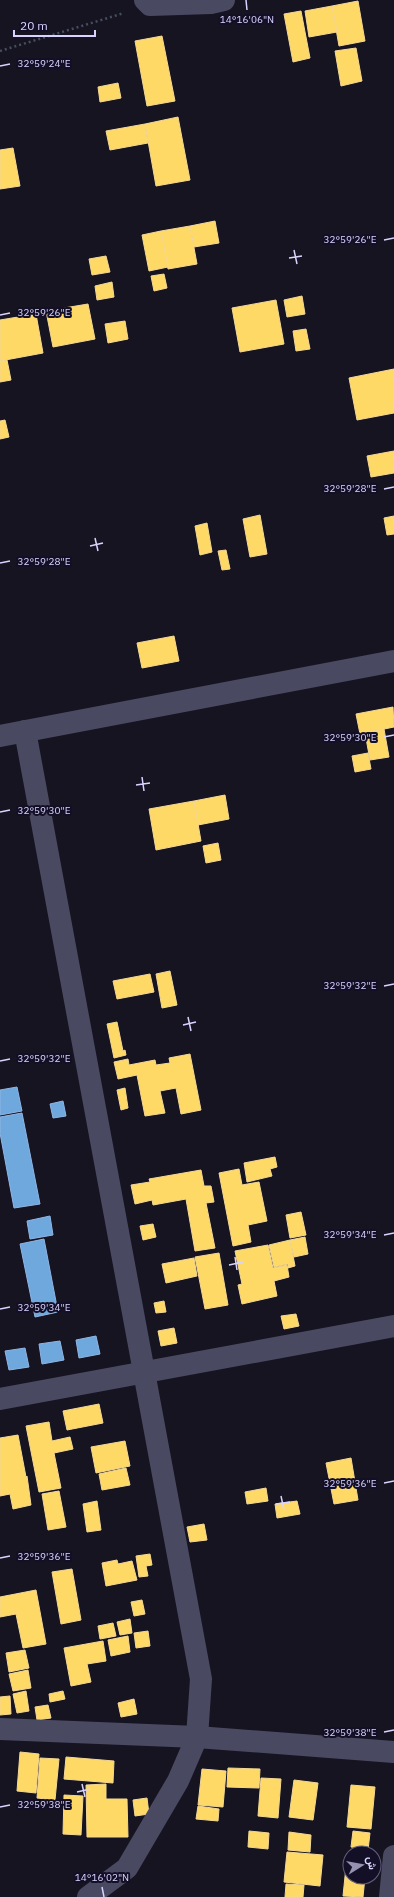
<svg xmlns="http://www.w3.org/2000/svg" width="394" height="1897" viewBox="0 0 394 1897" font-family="'IBM Plex Sans',Vazirmatn,sans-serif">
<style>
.homes{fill:#ffd966;stroke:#f4d894}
.schools{fill:#6fa8dc;stroke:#8fb5e6}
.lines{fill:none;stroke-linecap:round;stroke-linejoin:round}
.path{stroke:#44505f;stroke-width:2.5;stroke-dasharray:2 3;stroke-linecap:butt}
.minor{stroke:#4a4962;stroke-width:22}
.ticks{fill:none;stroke:#d9d4ff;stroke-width:1.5}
.ticks-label{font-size:10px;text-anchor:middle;fill:#d9d4ff;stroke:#130f26;stroke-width:4;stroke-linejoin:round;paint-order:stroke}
</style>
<rect width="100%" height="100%" fill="#161421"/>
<g class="homes">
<polygon points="358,1 365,41 339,46 332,6"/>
<polygon points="332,6 337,32 309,37 305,11"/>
<polygon points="301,11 310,58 293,62 284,14"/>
<polygon points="162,36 175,101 147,106 135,41"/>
<polygon points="356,48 362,81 341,86 335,51"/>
<polygon points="118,83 121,98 100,102 98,87"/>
<polygon points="178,117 190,180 156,186 145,124"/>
<polygon points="145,124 148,143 110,150 106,131"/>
<polygon points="13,148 20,186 0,189 0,150"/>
<polygon points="215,221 219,243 194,247 190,226"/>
<polygon points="190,226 197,264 168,269 161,231"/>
<polygon points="161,231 168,267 149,271 142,235"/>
<polygon points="106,256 110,272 92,275 89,259"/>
<polygon points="164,274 167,288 154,291 151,276"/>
<polygon points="112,282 114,297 97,300 95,286"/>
<polygon points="302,296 305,314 287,317 284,300"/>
<polygon points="276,300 284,344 240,352 232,308"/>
<polygon points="88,304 95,339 53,347 46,311"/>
<polygon points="36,314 43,353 0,361 0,320"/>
<polygon points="125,321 128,339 108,343 105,324"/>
<polygon points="306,329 310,349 296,351 293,331"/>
<polygon points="7,360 11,380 0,382 0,361"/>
<polygon points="394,369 394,413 357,420 349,378"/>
<polygon points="5,420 9,437 0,439 0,421"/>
<polygon points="394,451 394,473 371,477 367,456"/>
<polygon points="260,515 267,554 250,557 243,519"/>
<polygon points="394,516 394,534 387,535 384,518"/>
<polygon points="207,523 212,552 200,555 195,526"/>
<polygon points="226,550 230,569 222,570 218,551"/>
<polygon points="174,636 179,661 142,668 137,643"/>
<polygon points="393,707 394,727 360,734 356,714"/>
<polygon points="384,729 389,757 370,760 365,733"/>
<polygon points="368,753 371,769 355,772 352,756"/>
<polygon points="225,795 229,819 198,825 194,801"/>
<polygon points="194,801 201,841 156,850 149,809"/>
<polygon points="218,843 221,860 206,863 203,846"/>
<polygon points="170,971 177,1005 162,1008 156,974"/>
<polygon points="150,974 154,992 117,999 113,981"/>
<polygon points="117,1022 123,1051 125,1050 126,1055 114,1058 107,1024"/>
<polygon points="190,1054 201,1110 181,1114 176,1088 160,1091 165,1113 145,1116 137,1075 118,1079 114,1062 128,1059 129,1065 155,1060 156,1065 170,1063 169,1058"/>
<polygon points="125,1088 128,1108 121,1110 117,1090"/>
<polygon points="275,1157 277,1167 270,1169 272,1176 247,1182 244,1163"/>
<polygon points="239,1169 242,1185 259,1182 267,1221 248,1225 251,1242 233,1246 219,1173"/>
<polygon points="201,1170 204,1186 211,1186 214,1202 206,1203 215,1248 195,1251 186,1199 153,1205 152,1200 135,1204 131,1185 150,1182 149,1179"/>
<polygon points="301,1212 306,1235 290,1238 286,1215"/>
<polygon points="153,1224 156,1237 143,1240 140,1226"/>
<polygon points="305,1237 308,1254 294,1257 290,1240"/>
<polygon points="290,1240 295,1266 288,1268 288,1264 274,1267 269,1245"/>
<polygon points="268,1245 273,1268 287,1265 289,1277 274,1281 277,1296 242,1304 238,1285 242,1284 235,1251"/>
<polygon points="219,1253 228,1305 205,1309 195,1257"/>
<polygon points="194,1258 197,1276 166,1283 162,1264"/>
<polygon points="164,1301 166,1312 156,1313 154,1303"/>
<polygon points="296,1314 299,1326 284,1329 281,1316"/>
<polygon points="174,1328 177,1343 161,1346 158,1331"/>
<polygon points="99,1404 103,1423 67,1430 63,1411"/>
<polygon points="49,1422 52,1441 70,1437 73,1449 54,1453 61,1488 39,1492 26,1426"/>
<polygon points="18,1435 26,1477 27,1476 31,1505 13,1509 10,1494 0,1496 0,1438"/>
<polygon points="125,1441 130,1466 96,1473 91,1447"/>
<polygon points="351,1458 358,1500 334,1504 326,1463"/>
<polygon points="126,1468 130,1485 102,1490 99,1474"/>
<polygon points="266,1488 268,1501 247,1504 245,1492"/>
<polygon points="59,1491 66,1527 48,1530 42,1494"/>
<polygon points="97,1501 101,1530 87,1532 83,1504"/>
<polygon points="297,1501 300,1514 277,1518 275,1504"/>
<polygon points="204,1524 207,1540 190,1542 187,1527"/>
<polygon points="150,1554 152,1565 146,1566 148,1576 139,1577 136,1556"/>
<polygon points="117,1560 118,1564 132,1561 137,1580 106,1586 102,1563"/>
<polygon points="72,1569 81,1620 61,1624 52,1572"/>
<polygon points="36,1590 46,1644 23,1648 16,1614 0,1617 0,1597"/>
<polygon points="142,1600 145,1614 134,1616 131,1602"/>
<polygon points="130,1619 132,1633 120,1635 117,1622"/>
<polygon points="113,1623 116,1636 100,1639 98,1626"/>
<polygon points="148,1631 150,1646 136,1648 134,1633"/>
<polygon points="128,1636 130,1652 111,1656 108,1640"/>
<polygon points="103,1641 106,1661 87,1664 91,1682 71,1686 64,1648"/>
<polygon points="25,1650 29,1668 9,1672 6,1653"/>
<polygon points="28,1670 31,1688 13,1691 9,1674"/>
<polygon points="26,1691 29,1711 17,1713 13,1694"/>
<polygon points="63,1691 65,1699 50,1702 49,1694"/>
<polygon points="10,1696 11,1714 0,1715 0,1697"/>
<polygon points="134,1699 137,1714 121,1717 118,1703"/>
<polygon points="48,1705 51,1718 37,1720 35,1707"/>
<polygon points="20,1752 39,1754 36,1793 17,1791"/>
<polygon points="66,1757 114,1761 113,1783 64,1779"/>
<polygon points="40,1758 59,1759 55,1800 37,1798"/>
<polygon points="228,1768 260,1769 259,1788 227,1787"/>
<polygon points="202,1769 226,1771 223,1807 198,1805"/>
<polygon points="261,1778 281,1779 278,1818 258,1816"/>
<polygon points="294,1780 318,1783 313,1820 289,1817"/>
<polygon points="106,1784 106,1799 127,1799 128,1837 87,1837 86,1785"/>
<polygon points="351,1785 375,1787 371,1829 347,1827"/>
<polygon points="64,1795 83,1796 81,1835 63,1834"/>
<polygon points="147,1798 149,1814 135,1816 133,1800"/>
<polygon points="198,1806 219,1809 218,1821 196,1819"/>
<polygon points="249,1831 269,1833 268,1849 248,1847"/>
<polygon points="353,1831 370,1833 368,1850 351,1847"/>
<polygon points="289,1832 311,1835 310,1852 288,1850"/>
<polygon points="287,1852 323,1855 320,1886 284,1882"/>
<polygon points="347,1857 350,1858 350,1877 365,1877 363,1897 343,1896"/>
<polygon points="286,1884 304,1885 303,1897 285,1897"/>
</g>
<g class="schools">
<polygon points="17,1087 22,1111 0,1115 0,1090"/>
<polygon points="63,1101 66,1116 53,1118 50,1104"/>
<polygon points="22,1113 40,1204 14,1208 0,1133 0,1117"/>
<polygon points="50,1216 53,1235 30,1239 27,1221"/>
<polygon points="44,1239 58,1312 35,1317 20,1244"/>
<polygon points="96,1336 100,1354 79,1358 76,1340"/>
<polygon points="60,1341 64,1360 42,1364 39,1344"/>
<polygon points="25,1348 29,1367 9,1370 5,1351"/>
</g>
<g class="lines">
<polyline class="path" points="0,51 124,13"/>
<g class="minor">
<polyline points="145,0 150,5 211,3 224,0"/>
<polyline points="25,731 201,1679 197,1737 178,1781 127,1868 88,1897"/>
<polyline points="0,736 394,661"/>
<polyline points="0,1399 394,1326"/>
<polyline points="0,1729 197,1737 394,1752"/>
<polyline points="390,1897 394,1856"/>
</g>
</g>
<path class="ticks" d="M246,0L247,10M0,66L10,64M384,240L394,238M294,250L297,264M289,258L302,256M0,315L10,313M384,489L394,487M95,538L98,551M90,546L103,543M0,563L10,561M384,737L394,735M142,777L144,791M136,785L150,783M0,812L10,810M384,986L394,984M188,1017L191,1031M183,1025L196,1022M0,1061L10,1059M384,1235L394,1233M235,1257L237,1270M229,1265L243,1262M0,1309L10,1307M384,1483L394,1481M281,1496L284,1510M276,1504L290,1502M0,1558L10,1556M384,1732L394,1730M82,1784L85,1797M77,1792L90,1789M0,1807L10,1805M102,1887L104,1897"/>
<g class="ticks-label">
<text x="247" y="23">14°16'06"N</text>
<text x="44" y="67">32°59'24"E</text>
<text x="350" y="243">32°59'26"E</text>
<text x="44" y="316">32°59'26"E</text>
<text x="350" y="492">32°59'28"E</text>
<text x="44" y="565">32°59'28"E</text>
<text x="350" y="741">32°59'30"E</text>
<text x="44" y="814">32°59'30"E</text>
<text x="350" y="989">32°59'32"E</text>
<text x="44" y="1062">32°59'32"E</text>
<text x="350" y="1238">32°59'34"E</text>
<text x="44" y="1311">32°59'34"E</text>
<text x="350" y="1487">32°59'36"E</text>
<text x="44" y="1560">32°59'36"E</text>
<text x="350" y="1736">32°59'38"E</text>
<text x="44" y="1808">32°59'38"E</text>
<text x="102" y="1881">14°16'02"N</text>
</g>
<g transform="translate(362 1865) rotate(79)"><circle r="19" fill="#130f26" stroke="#625e7d"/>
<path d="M0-3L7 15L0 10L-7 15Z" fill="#9591b1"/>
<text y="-6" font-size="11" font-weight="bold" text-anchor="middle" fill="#d9d4ff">ش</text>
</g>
<path d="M14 30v6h81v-6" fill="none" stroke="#d9d4ff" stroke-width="2"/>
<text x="20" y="30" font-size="12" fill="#d9d4ff" stroke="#130f26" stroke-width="3" paint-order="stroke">20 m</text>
</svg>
